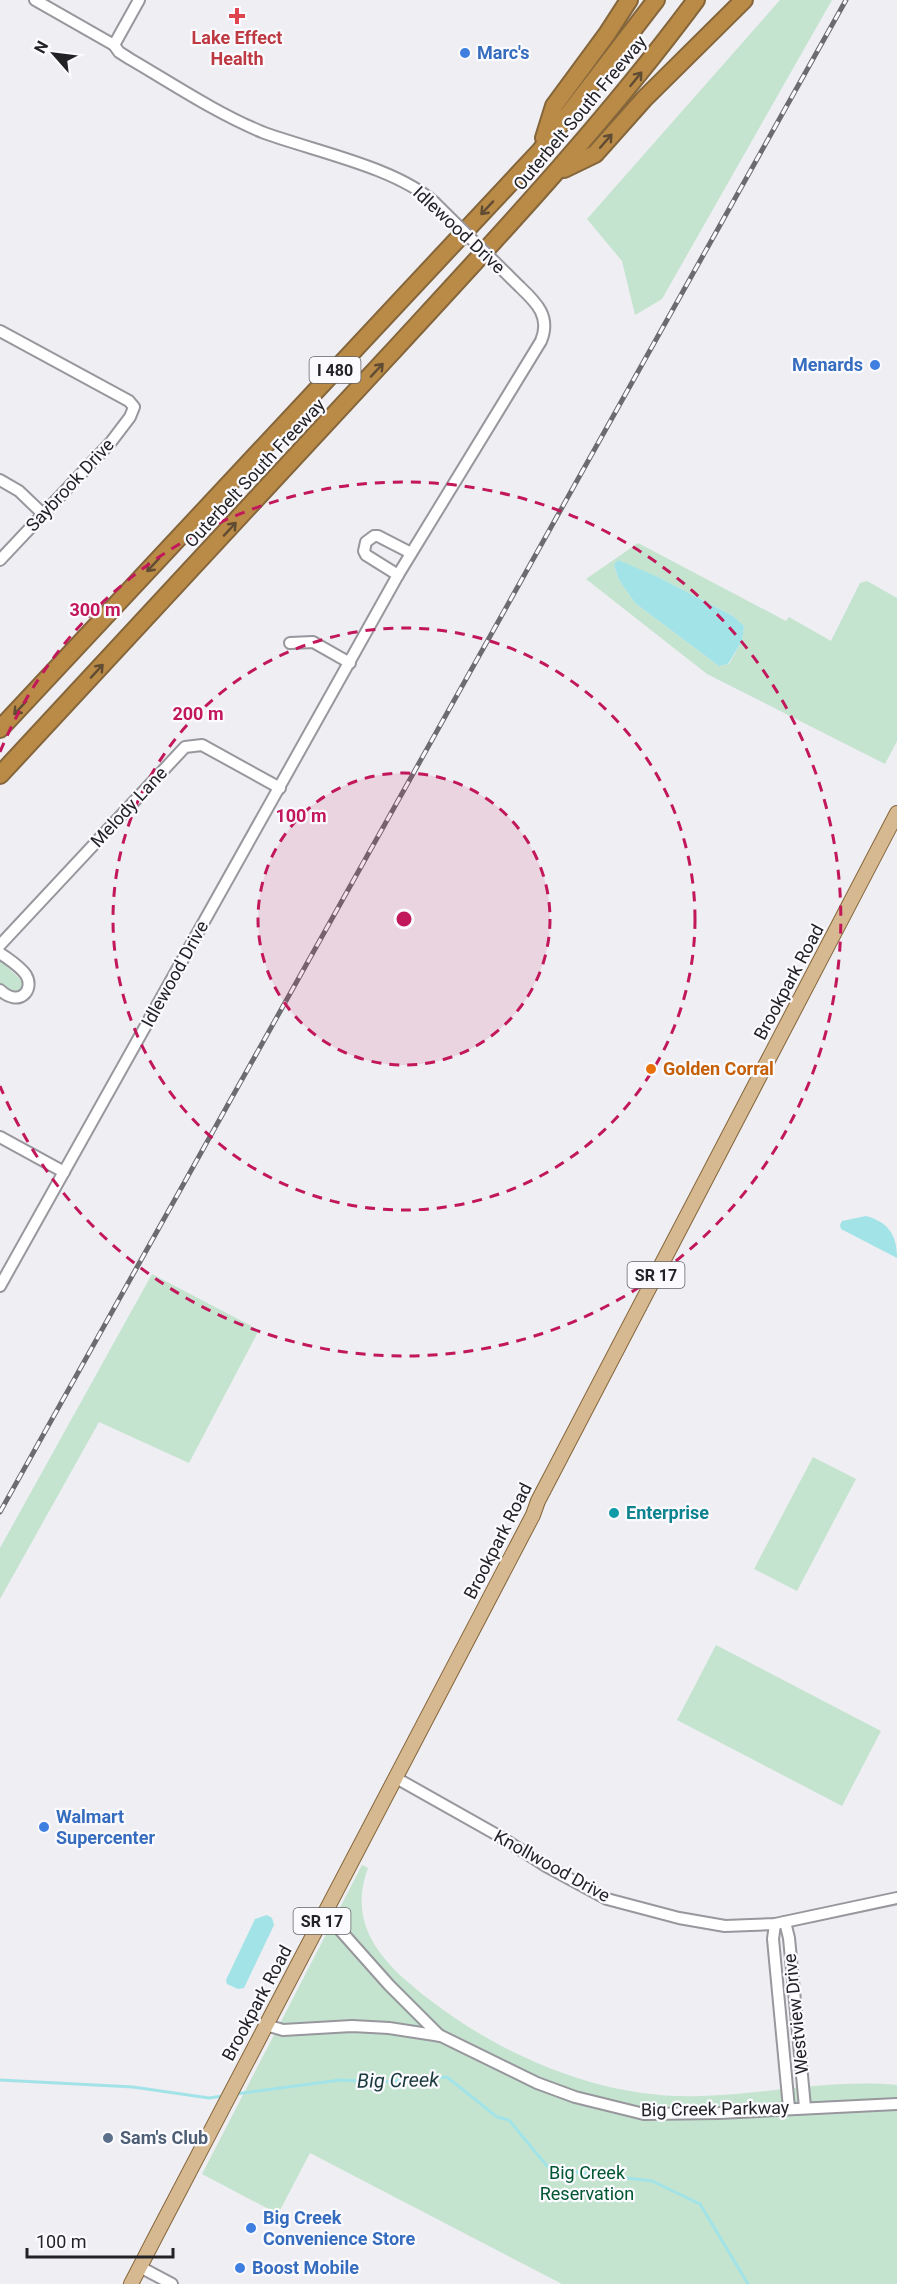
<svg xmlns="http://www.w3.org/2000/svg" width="897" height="2284" viewBox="0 0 897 2284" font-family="Roboto,sans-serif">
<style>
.green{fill:#c4e4cf;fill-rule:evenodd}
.water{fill:#a2e3e8}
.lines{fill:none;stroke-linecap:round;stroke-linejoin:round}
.stream{stroke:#a2e3e8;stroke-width:3}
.minor-casing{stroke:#97979d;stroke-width:14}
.major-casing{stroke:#85663b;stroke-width:16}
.highway-casing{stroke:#85663b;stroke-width:20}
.minor{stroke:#fff;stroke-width:10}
.major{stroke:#d6b991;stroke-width:14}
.highway{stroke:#ba8a47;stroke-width:16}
.rail-casing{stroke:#6c6b6f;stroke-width:5}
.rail{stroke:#fbfbff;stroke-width:3;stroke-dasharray:9;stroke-linecap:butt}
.minor-bridge-casing{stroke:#97979d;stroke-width:14;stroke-linecap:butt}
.minor-bridge{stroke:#fff;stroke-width:10}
.oneway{stroke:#5f4c33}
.ring{fill:none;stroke:#c2185b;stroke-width:3;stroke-dasharray:10 8}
.health-dot{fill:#e0444e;stroke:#fbfbff;stroke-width:2}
.shop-dot{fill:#3f7fe0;stroke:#fbfbff;stroke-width:2}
.food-dot{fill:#e8710a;stroke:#fbfbff;stroke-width:2}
.culture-dot{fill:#0f9aa8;stroke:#fbfbff;stroke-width:2}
.service-dot{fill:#5c6f8a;stroke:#fbfbff;stroke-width:2}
.labels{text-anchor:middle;stroke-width:4.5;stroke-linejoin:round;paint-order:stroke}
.shield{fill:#fbfbff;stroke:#646366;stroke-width:1.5}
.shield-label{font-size:16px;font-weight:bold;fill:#232225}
.health-label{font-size:18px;font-weight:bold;fill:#be3a42;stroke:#fbfbff}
.shop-label{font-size:18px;font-weight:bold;fill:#366cbe;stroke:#fbfbff;text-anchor:start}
.street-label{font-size:18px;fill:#232225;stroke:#fbfbff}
.food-label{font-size:18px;font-weight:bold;fill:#c56008;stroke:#fbfbff;text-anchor:start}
.culture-label{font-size:18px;font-weight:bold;fill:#0d838f;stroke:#fbfbff;text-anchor:start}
.service-label{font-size:18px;font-weight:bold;fill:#4e5e75;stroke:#fbfbff;text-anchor:start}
.park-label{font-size:18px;fill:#005631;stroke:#fbfbff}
.water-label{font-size:20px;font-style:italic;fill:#19393c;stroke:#fbfbff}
.centre{fill:#c2185b;stroke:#fbfbff;stroke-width:3}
.ring-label{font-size:18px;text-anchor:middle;font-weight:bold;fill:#c2185b;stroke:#fbfbff;stroke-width:4.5;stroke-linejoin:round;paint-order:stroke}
</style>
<rect width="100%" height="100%" fill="#eeeef3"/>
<g class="green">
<polygon points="780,0 832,0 662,299 635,315 622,261 587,219"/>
<path d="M638,543L786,621L789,617L831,641L860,583L867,581L897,598V741L885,764L707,674L586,579ZM614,565L658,577L733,616L744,626L742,641L729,664L719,666L635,603L619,580Z"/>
<polygon points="0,960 22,981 23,988 17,995 0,986"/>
<polygon points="152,1274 259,1330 189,1463 99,1422 0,1599 0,1548"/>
<polygon points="813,1457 856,1479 797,1591 754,1569"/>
<polygon points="716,1645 881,1731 842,1806 677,1720"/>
<path d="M362,1865L368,1868C350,1916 372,1951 409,1983C487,2050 597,2101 702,2096C766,2094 834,2079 897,2085V2284H562L310,2153L278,2214L202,2174Z"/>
</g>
<g class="water">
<polygon points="618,560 658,577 733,616 744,626 742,641 728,664 719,666 635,603 619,580 614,565"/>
<path d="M866,1216C888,1222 897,1235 897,1258L841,1229L840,1225L842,1221Z"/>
<polygon points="267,1915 272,1918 274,1925 244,1988 238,1989 227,1984 226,1980 255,1919"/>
</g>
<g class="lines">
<g class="stream">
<polyline points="0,2080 133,2087 209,2098 223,2096"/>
<polyline points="236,2094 340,2080 380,2082 447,2077 497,2117 509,2120 547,2166 573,2172 652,2181 700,2204 748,2284"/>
</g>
<defs>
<g id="minor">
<path d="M35,0L114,45L119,52L130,59C173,84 216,113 262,132C313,151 395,167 434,202"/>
<polyline points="114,45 139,0"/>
<polyline points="0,331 129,401 134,407 130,417 111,442 0,560"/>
<polyline points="0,480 19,491 43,514"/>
<polyline points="398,575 366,555 364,551 366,542 374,536 378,536 411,553"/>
<polyline points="290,643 313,642 350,663"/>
<polyline points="0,945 185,747 202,745 280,788"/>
<path d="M0,953C8,959 20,966 26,975C35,990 19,1008 0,990"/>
<polyline points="0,1137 64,1172"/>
<path d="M0,1286L398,575L541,341C551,317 537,303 520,287"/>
<polyline points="396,1778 499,1836 546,1866 607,1899 679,1918 725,1926 775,1924 897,1898"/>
<polyline points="325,1913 389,1985 440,2036"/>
<polyline points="785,1922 789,1938 805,2107"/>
<polyline points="775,1924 773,1939 789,2108"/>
<polyline points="266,2025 283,2030 352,2026 389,2028 441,2036 537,2083 575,2097 644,2114 719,2113 897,2104"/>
<polyline points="140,2267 172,2284"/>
</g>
<path id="major" d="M131,2284C264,2027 399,1771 533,1515L538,1501L897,813"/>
<g id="highway">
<polyline points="544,138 554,106 607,34 629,0"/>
<polyline points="564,169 595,154 644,99 744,0"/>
<polyline points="0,729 540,151 656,0"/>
<path d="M0,775C132,634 264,492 395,349C499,236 604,124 696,0"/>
</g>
</defs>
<use href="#minor" class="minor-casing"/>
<use href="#major" class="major-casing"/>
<use href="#highway" class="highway-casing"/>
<use href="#minor" class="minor"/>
<use href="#major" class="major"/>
<use href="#highway" class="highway"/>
<defs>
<polyline id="rail" points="0,1512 846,0"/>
</defs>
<use href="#rail" class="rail-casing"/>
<use href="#rail" class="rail"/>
<defs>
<polyline id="minor-bridge" points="434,202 520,287"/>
</defs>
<use href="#minor-bridge" class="minor-bridge-casing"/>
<use href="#minor-bridge" class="minor-bridge"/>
</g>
<defs><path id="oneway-shaft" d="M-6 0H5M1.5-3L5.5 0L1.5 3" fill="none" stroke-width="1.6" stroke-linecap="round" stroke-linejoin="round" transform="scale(1.5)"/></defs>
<g class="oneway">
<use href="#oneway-shaft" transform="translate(636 79) rotate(-51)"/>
<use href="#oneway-shaft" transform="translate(606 141) rotate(-49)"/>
<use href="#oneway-shaft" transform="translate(487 208) rotate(133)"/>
<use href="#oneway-shaft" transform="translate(377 370) rotate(-47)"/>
<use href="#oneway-shaft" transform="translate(230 529) rotate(-47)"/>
<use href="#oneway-shaft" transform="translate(153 565) rotate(133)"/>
<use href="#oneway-shaft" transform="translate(97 671) rotate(-47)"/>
<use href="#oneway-shaft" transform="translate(20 708) rotate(133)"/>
</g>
<circle cx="404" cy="919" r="146" fill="#c2185b" fill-opacity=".12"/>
<g class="ring">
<circle cx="404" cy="919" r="146"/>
<circle cx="404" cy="919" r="291"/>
<path d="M0 752A437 437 0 1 1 0 1086"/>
</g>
<path class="health-dot" d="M234 7h6v6h6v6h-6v6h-6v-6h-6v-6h6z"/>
<g class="shop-dot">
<circle cx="465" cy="53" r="6"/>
<circle cx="875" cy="365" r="6"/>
<circle cx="44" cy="1827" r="6"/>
<circle cx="251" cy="2228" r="6"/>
<circle cx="240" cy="2268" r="6"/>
</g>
<circle class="food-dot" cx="651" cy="1069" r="6"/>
<circle class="culture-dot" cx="614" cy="1513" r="6"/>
<circle class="service-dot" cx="108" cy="2138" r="6"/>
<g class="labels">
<g class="shield">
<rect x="309.5" y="357" width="51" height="26" rx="4.5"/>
<rect x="627.5" y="1262" width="57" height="26" rx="4.5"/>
<rect x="293.5" y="1908" width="57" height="26" rx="4.5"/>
</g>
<g class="shield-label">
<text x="335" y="376">I 480</text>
<text x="656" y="1281">SR 17</text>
<text x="322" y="1927">SR 17</text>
</g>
<g class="health-label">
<text x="237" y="44">Lake Effect<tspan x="237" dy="21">Health</tspan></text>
</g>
<g class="shop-label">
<text x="477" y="59">Marc's</text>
<text x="863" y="371" text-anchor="end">Menards</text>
<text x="56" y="1823">Walmart<tspan x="56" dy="21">Supercenter</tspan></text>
<text x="263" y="2224">Big Creek<tspan x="263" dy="21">Convenience Store</tspan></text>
<text x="252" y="2274">Boost Mobile</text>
</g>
<g class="street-label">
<text transform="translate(580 113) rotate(-50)" y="6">Outerbelt South Freeway</text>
<text transform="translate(459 230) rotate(43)" y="6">Idlewood Drive</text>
<text transform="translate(255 473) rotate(-47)" y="6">Outerbelt South Freeway</text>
<text transform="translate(70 485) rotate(-47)" y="6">Saybrook Drive</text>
<text transform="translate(129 807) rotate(-47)" y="6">Melody Lane</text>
<text transform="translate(175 974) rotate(-61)" y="6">Idlewood Drive</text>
<text transform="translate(789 982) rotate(-62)" y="6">Brookpark Road</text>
<text transform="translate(498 1541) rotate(-63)" y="6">Brookpark Road</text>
<text transform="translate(552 1866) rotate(29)" y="6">Knollwood Drive</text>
<text transform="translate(257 2003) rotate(-62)" y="6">Brookpark Road</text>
<text transform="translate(796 2014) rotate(-96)" y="6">Westview Drive</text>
<text transform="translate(715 2109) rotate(-1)" y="6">Big Creek Parkway</text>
</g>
<g class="food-label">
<text x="663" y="1075">Golden Corral</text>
</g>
<g class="culture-label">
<text x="626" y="1519">Enterprise</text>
</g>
<g class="service-label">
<text x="120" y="2144">Sam's Club</text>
</g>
<g class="park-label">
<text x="587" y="2179">Big Creek<tspan x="587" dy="21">Reservation</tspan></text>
</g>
<g class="water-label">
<text transform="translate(398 2080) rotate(-1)" y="7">Big Creek</text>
</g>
</g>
<circle cx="404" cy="919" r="9" class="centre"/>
<g class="ring-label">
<text x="95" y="616">300 m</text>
<text x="198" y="720">200 m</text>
<text x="301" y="822">100 m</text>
</g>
<g transform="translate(54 54) rotate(298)" stroke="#fbfbff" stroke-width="4.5" paint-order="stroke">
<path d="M0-4.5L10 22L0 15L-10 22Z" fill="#232225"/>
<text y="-9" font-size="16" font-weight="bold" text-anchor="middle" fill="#232225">N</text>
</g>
<path d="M27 2248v9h146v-9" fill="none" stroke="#232225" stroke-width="3"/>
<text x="36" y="2248" font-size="18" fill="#232225" stroke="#fbfbff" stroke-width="4.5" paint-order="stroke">100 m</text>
</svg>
